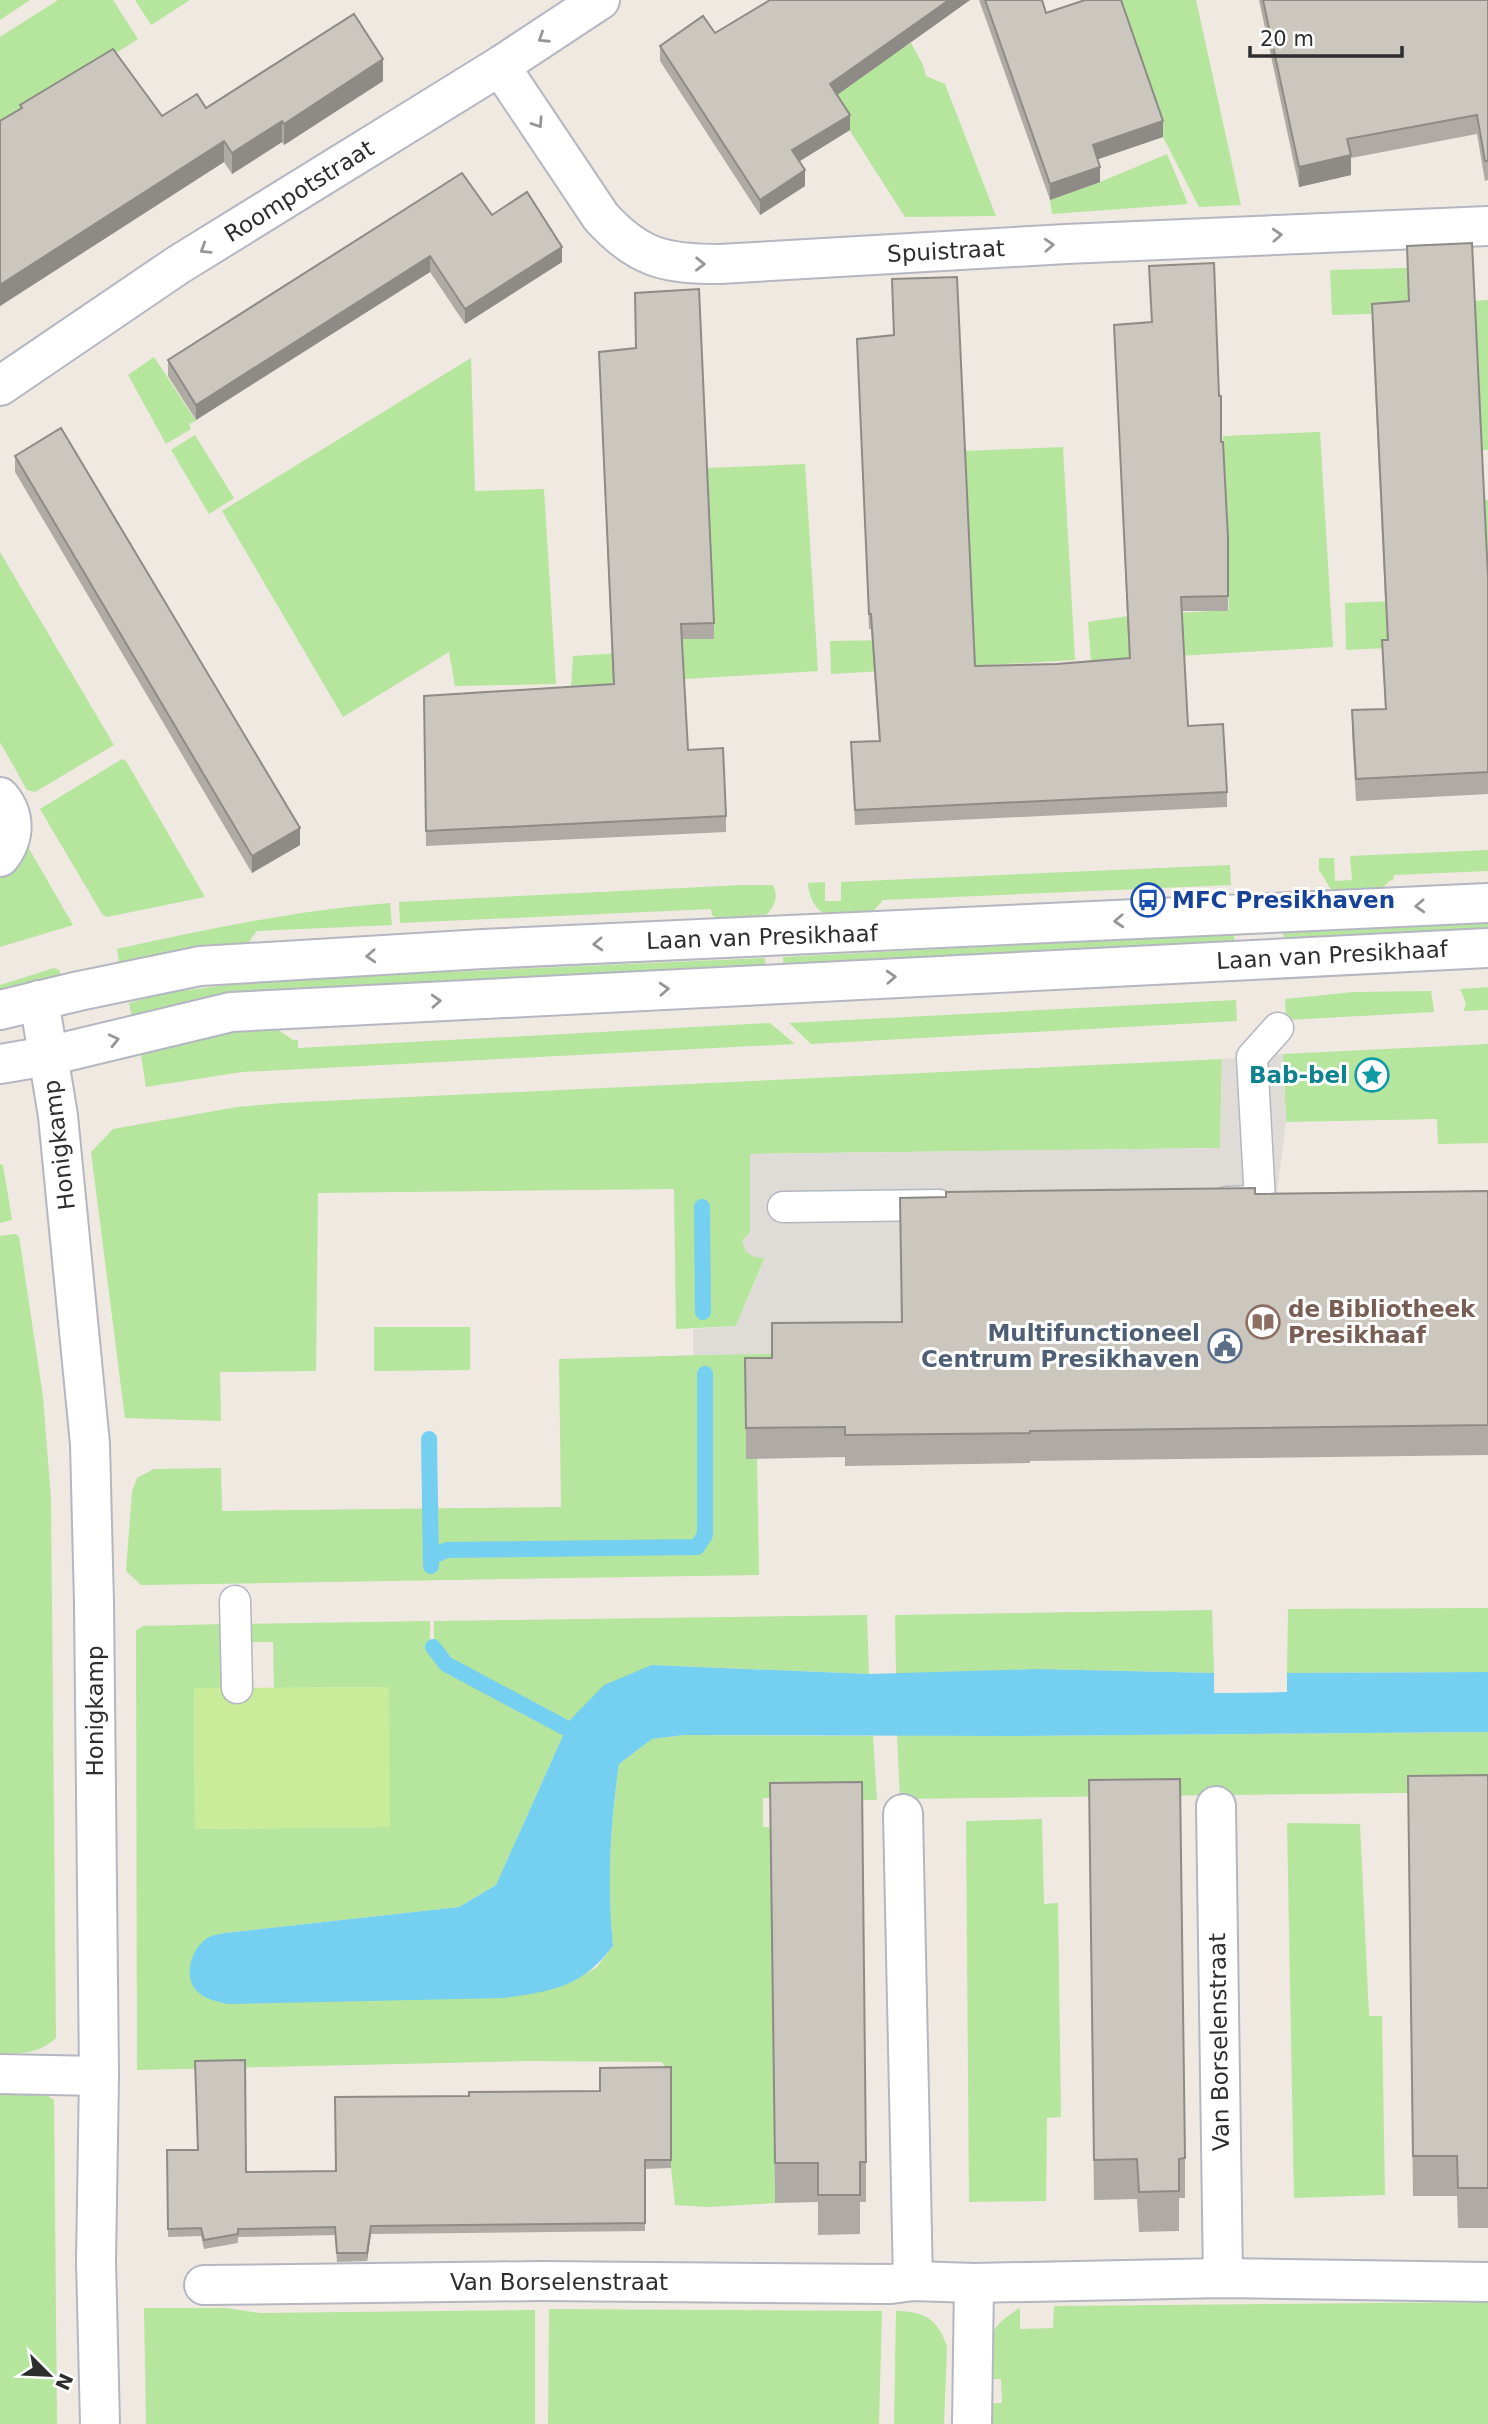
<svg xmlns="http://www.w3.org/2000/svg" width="1488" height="2424" viewBox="0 0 1488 2424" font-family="'DejaVu Sans',sans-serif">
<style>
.green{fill:#b6e59e}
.pitch{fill:#c9ec9a}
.plaza{fill:#dfdcd8}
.water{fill:#75cff0}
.pier{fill:#efe9e1}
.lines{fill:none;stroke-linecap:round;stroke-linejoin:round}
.stream{stroke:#75cff0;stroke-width:16}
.pedestrian-casing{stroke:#b4b7c1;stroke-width:33}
.minor-casing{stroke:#b4b7c1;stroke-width:42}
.tertiary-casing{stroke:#b4b7c1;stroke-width:42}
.pedestrian{stroke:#fff;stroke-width:30}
.minor{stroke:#fff;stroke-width:38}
.tertiary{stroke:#fff;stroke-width:38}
.wall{fill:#afaba4}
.shaded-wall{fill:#8e8b86}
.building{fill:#cbc7bf;stroke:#8e8b86;stroke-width:2}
.oneway{stroke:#969696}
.labels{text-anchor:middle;stroke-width:6;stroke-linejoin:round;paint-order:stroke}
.street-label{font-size:23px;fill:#2e2e2e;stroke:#fff}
.transit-label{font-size:23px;font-weight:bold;fill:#164399;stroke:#fff;text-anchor:start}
.culture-label{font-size:23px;font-weight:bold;fill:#0d838f;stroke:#fff;text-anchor:end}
.education-label{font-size:23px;font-weight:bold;fill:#785e54;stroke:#fff;text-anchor:start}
.service-label{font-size:23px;font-weight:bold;fill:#4e5e75;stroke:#fff;text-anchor:end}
</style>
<rect width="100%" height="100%" fill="#efe9e1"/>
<g class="green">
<polygon points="0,0 30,0 0,20"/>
<polygon points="58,0 113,0 138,39 0,127 0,37"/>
<polygon points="135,0 190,0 151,25"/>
<polygon points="1113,0 1196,0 1241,205 1199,207 1163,137"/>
<polygon points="911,43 923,65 926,76 945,84 996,216 905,217 827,95"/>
<polygon points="1167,154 1188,204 1052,214 1050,200 1100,182"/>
<polygon points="1407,268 1409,313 1332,315 1330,270"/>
<polygon points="1488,300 1488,450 1481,450 1474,301"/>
<polygon points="154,357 196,421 189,424 191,429 166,444 128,375"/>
<polygon points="471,358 475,491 544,489 556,684 455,686 449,652 343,717 222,511"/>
<polygon points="1320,432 1333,647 1091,661 1088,622 1128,616 1229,610 1223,436"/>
<polygon points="195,435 234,498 209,514 171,450"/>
<polygon points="1063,447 1075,660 831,674 830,641 893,640 965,451"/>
<polygon points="805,464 818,671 571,686 573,656 674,650 711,592 707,468"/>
<polygon points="1485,500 1488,500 1488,643 1346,650 1345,603 1488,597"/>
<polygon points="0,552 114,745 35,792 27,790 0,742"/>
<polygon points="122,759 126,761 205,897 107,917 102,914 40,809"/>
<polygon points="24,840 73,925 0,947 0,876"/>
<polygon points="1488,850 1488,871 1394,875 1393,880 1389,881 1375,897 1332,891 1319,870 1319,858 1334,858 1335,881 1352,880 1350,856"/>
<path d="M1230,865L1231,885L883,900L864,922C835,919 811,918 808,883L825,882V901H841V882Z"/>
<path d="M743,885H773C775,890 777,895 775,901C771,915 750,931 736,930C728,929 719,920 712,915L711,909L400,923L399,902Z"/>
<path d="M390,903L392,925L257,931L241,952L120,968L117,949C207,929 298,910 390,903Z"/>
<polygon points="1488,920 1488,938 1284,949 1283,931"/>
<polygon points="1234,934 1235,950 784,973 783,957"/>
<polygon points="765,958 766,972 132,1017 129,1003 165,993 265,980"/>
<polygon points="54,968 59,970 61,976 0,996 0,985"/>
<polygon points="1488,987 1488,1010 1464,1011 1466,1003 1460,989"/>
<polygon points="1431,991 1434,1012 1286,1020 1285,999 1353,992"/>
<polygon points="1236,1000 1237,1021 811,1044 789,1023"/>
<polygon points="770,1023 795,1044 242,1072 146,1087 140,1048 171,1040 271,1025 293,1040 298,1040 298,1048"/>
<polygon points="1488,1044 1488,1143 1438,1144 1437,1119 1286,1122 1283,1054"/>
<polygon points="1222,1059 1220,1148 750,1154 765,1257 736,1326 676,1329 674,1189 318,1193 316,1371 220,1372 221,1421 125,1418 91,1152 113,1129 237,1107 282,1103"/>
<polygon points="0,1164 3,1165 12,1220 0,1223"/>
<path d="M15,1234L19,1236L43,1397L51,1499L56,2038C39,2054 23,2053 0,2054V1236Z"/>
<polygon points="374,1327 470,1327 470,1370 374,1371"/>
<polygon points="772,1353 772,1388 746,1458 757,1458 759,1575 141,1585 126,1571 132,1492 137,1478 154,1469 221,1468 222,1511 561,1507 559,1359"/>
<polygon points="1488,1608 1488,1672 1287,1673 1288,1609"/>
<polygon points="1212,1610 1214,1673 1037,1669 896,1674 895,1615"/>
<path d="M867,1615L869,1674L652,1665L570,1720L496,1885L459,1907L225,1933L209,1937L574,1981L597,1967L613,1946C607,1885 610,1825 619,1764L652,1739L684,1735L873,1736L877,1800L763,1798V1827H770L775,2203L708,2207L675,2205L671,2168V2076L662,2062L528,2061L137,2070L136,1630L143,1626L226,1624L229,1688H194L195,1829L389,1827V1687L274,1688L273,1642H243V1624L430,1621V1647H434V1621Z"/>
<polygon points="1488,1732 1488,1792 900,1799 897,1735 1021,1736"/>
<polygon points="1042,1819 1044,1904 1058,1903 1061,2117 1047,2118 1046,2201 969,2202 966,1821"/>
<polygon points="1287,1823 1360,1824 1369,2016 1382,2016 1385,2195 1294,2198"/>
<polygon points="0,2091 42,2092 54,2100 57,2424 0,2424"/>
<path d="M1488,2302V2424H993L991,2420L990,2403H1002L1001,2379H990C988,2341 984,2330 1020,2308V2329L1053,2328L1054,2306Z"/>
<polygon points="144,2308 226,2308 260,2313 535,2310 535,2424 146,2424"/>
<polygon points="549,2309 882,2311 879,2424 548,2424"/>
<path d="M896,2311C924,2311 938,2319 947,2347L944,2424H894Z"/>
</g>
<polygon class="pitch" points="389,1687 390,1827 195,1829 194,1688"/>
<polygon class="plaza" points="1283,1054 1286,1122 1276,1201 902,1343 901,1352 693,1355 693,1329 736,1326 765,1258 754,1257 746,1252 742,1241 750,1232 750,1154 1220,1148 1222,1059"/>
<path class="water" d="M652,1665L869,1674L1037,1669L1214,1673V1693L1287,1692V1673L1488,1672V1732L1021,1736L684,1735L652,1739L619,1764C610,1825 607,1885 613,1946C582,1987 553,1991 505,1998L228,2004C218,2002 204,1999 197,1991C182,1977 192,1946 209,1937C213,1935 220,1934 225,1933L459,1907L496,1885L570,1720L604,1685Z"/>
<polygon class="pier" points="1214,1669 1217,1672 1217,1690 1284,1689 1284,1673 1287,1670 1287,1692 1214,1693"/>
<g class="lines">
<g class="stream">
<polyline points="702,1207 703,1312"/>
<polyline points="429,1439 431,1566"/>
<polyline points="431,1557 447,1550 697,1547 705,1535 705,1374"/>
<polyline points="433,1647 446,1664 577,1734 584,1741"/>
</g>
<defs>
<g id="pedestrian">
<polyline points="1227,1202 1260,1201 1252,1057 1278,1028"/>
<polyline points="783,1207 939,1205"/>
<polyline points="235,1601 237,1688"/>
</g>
<g id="minor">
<path d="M500,66L601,217C639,259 666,264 720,264L1066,244L1488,226"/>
<polyline points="0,386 178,265 500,66 600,0"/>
<path d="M0,797C16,816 15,838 0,857"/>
<polyline points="39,1000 58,1116 90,1444 94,1603 99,2076 96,2261 100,2424"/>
<polyline points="1216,1806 1223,2278"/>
<polyline points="903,1814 913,2281"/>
<polyline points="0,2074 99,2076"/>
<polyline points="204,2285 541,2281 891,2284 913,2281 974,2283 1223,2278 1488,2282"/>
<polyline points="972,2424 974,2283"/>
</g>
<g id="tertiary">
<polyline points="0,1010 79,991 200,966 483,949 1488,903"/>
<polyline points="0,1064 48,1056 231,1012 1488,948"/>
</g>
</defs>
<use href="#pedestrian" class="pedestrian-casing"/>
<use href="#minor" class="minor-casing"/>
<use href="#tertiary" class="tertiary-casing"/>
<use href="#pedestrian" class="pedestrian"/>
<use href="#minor" class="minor"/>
<use href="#tertiary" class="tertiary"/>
</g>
<g class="wall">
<polygon points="770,0 970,0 837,95 850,130 799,161 805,186 760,215 660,61 660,46 715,33"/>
<polygon points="979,0 1042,0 1046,13 1163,137 1097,159 1100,182 1050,200"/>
<polygon points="1259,0 1488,0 1488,180 1485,181 1477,134 1351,158 1351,175 1299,187"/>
<polygon points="383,81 284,145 282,142 232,174 224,162 0,306 0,121 20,109 20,105 162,116 206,108"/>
<polygon points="492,215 562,262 465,324 430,272 196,420 168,376 168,360"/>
<polygon points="1407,246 1488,577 1488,794 1356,801 1352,732 1352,710 1385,709 1382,640 1387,640 1372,326 1372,304 1408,301"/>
<polygon points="1149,266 1221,442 1228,538 1228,611 1182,611 1188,726 1227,792 1227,807 855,825 851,742 879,741 871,629 869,629 857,339 894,335 892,279 975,666 1057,664 1129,659 1114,325 1152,322"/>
<polygon points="599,352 714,623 714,639 682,639 688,750 726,816 726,832 426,846 424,696 613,684"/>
<polygon points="15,456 300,845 252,873 15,472"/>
<polygon points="1488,1191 1488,1455 1030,1461 1030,1463 845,1466 845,1457 746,1459 745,1358 772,1358 901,1322 1255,1194"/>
<polygon points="1488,1775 1488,2228 1458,2228 1457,2196 1413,2196 1408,1816"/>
<polygon points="1089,1820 1185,2158 1185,2198 1179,2198 1179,2231 1139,2232 1137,2199 1094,2200"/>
<polygon points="770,1823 866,2162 866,2202 860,2202 860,2234 818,2235 818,2202 775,2203"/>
<polygon points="671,2067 671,2168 645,2169 645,2231 371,2234 367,2261 337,2262 335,2235 238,2237 238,2243 204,2249 201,2236 168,2237 167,2150 246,2172 336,2171 469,2096 600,2091"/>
</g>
<g class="shaded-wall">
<polygon points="949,0 970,0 830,100 830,84"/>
<polygon points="383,59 383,81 284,145 284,124"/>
<polygon points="850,115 850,130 792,166 792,150"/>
<polygon points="282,121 282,142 232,174 232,153"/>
<polygon points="1163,121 1163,137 1093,161 1093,145"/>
<polygon points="224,141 224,162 0,306 0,285"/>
<polygon points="1351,155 1351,175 1299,187 1299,167"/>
<polygon points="1100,167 1100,182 1050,200 1050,184"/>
<polygon points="805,170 805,186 760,215 760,200"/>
<polygon points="562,247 562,262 465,324 465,309"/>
<polygon points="430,256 430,272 196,420 196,405"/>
<polygon points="300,828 300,845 252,873 252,856"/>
<polygon points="371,2226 371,2234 367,2261 367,2253"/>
</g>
<g class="building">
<polygon points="770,0 949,0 830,84 850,115 792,150 805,170 760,200 660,46 703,16 715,33"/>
<polygon points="985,0 1042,0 1046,13 1085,0 1121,0 1163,121 1093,145 1100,167 1050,184"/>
<polygon points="1263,0 1488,0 1488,161 1485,161 1477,115 1347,139 1351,155 1299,167"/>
<polygon points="354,14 383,59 284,124 282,121 232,153 224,141 0,285 0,121 22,108 20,105 113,49 162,116 197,94 206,108"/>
<polygon points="462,173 492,215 527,192 562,247 465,309 430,256 196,405 168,360"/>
<polygon points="1472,243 1488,577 1488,772 1356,779 1352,710 1386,709 1382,640 1388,640 1372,304 1409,301 1407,246"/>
<polygon points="1214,263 1219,396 1221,396 1221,442 1223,442 1228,538 1228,596 1181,597 1188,726 1223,724 1227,792 855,810 851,742 880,741 871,614 869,614 857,339 894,335 892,279 957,277 975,666 1057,664 1130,658 1114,325 1152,322 1149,266"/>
<polygon points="699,289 714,623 681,624 688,750 723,748 726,816 426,831 424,696 614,684 599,352 636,348 635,293"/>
<polygon points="61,428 300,828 252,856 15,456"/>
<polygon points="1255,1188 1255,1194 1488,1191 1488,1425 1030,1431 1030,1433 845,1435 845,1427 746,1428 745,1358 772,1358 772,1323 902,1322 900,1198 946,1197 946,1192"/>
<polygon points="1488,1775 1488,2188 1458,2188 1457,2156 1413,2156 1408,1776"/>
<polygon points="1180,1779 1185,2158 1179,2159 1179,2191 1139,2192 1137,2159 1094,2160 1089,1780"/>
<polygon points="862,1782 866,2162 860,2162 860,2195 818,2195 818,2163 775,2163 770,1783"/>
<polygon points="245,2060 246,2172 336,2171 335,2097 469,2096 469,2092 600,2091 600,2068 671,2067 671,2160 645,2160 645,2223 371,2226 367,2253 337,2253 335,2227 238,2229 238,2234 204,2240 201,2228 168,2229 167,2150 198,2150 195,2061"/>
</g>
<defs><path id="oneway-chevron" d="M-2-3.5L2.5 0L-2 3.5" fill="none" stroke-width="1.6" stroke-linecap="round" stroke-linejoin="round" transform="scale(1.75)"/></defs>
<g class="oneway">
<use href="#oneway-chevron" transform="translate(543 38) rotate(147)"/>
<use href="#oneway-chevron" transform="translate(538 123) rotate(56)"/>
<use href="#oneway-chevron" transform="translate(1277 235) rotate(-3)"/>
<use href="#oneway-chevron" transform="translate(1049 245) rotate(-3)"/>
<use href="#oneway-chevron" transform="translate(205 249) rotate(148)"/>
<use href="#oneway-chevron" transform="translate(700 264) rotate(1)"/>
<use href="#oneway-chevron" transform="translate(1420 906) rotate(177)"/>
<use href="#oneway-chevron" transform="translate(1119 921) rotate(177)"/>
<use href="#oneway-chevron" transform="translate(598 944) rotate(177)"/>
<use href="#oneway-chevron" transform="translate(371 956) rotate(177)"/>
<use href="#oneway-chevron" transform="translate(891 977) rotate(-3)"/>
<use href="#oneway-chevron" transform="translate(664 989) rotate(-3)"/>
<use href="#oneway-chevron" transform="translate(436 1001) rotate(-3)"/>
<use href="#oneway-chevron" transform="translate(114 1040) rotate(-13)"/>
</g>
<defs>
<symbol id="bus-ring" viewBox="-11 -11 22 22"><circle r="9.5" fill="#fff" stroke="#1a4fb4" stroke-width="1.5"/><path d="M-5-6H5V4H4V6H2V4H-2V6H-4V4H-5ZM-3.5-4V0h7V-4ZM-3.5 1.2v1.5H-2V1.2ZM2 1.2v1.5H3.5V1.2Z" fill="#1a4fb4"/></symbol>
<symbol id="sight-ring" viewBox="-11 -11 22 22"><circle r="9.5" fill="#fff" stroke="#0f9aa8" stroke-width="1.5"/><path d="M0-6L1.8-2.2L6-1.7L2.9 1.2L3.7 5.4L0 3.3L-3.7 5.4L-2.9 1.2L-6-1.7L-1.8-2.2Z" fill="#0f9aa8"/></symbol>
<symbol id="library-ring" viewBox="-11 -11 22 22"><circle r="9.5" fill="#fff" stroke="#8d6e63" stroke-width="1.5"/><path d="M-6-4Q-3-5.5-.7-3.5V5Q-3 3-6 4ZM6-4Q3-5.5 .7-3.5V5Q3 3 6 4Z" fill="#8d6e63"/></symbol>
<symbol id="civic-ring" viewBox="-11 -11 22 22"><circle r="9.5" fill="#fff" stroke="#5c6f8a" stroke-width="1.5"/><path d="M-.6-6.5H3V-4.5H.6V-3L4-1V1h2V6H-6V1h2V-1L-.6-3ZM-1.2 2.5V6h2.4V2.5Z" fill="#5c6f8a"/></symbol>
</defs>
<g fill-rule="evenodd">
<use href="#bus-ring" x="1129" y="881" width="38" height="38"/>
<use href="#sight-ring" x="1353" y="1056" width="38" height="38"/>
<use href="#library-ring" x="1244" y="1303" width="38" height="38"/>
<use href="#civic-ring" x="1206" y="1327" width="38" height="38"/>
</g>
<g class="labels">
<g class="street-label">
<text transform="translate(299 191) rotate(-32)" y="8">Roompotstraat</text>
<text transform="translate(946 251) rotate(-3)" y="8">Spuistraat</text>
<text transform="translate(762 937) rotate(-2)" y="8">Laan van Presikhaaf</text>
<text transform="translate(1332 955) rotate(-3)" y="8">Laan van Presikhaaf</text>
<text transform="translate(59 1145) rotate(-97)" y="8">Honigkamp</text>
<text transform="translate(95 1711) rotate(-90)" y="8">Honigkamp</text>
<text transform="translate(1219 2042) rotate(-91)" y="8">Van Borselenstraat</text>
<text x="559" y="2290">Van Borselenstraat</text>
</g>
<g class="transit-label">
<text x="1172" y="908">MFC Presikhaven</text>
</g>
<g class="culture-label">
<text x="1348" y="1083">Bab-bel</text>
</g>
<g class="education-label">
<text x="1288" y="1317">de Bibliotheek<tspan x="1288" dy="26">Presikhaaf</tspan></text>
</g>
<g class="service-label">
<text x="1200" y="1341">Multifunctioneel<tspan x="1200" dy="26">Centrum Presikhaven</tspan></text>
</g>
</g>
<g transform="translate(49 2375) rotate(114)" stroke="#ffffff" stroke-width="5" paint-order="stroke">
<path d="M0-5L12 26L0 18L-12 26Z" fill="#2e2e2e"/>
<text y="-10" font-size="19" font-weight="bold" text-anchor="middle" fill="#2e2e2e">N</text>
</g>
<path d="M1250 46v10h152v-10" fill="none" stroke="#2e2e2e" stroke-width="3.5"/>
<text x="1260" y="46" font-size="21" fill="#2e2e2e" stroke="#ffffff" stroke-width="5" paint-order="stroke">20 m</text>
</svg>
